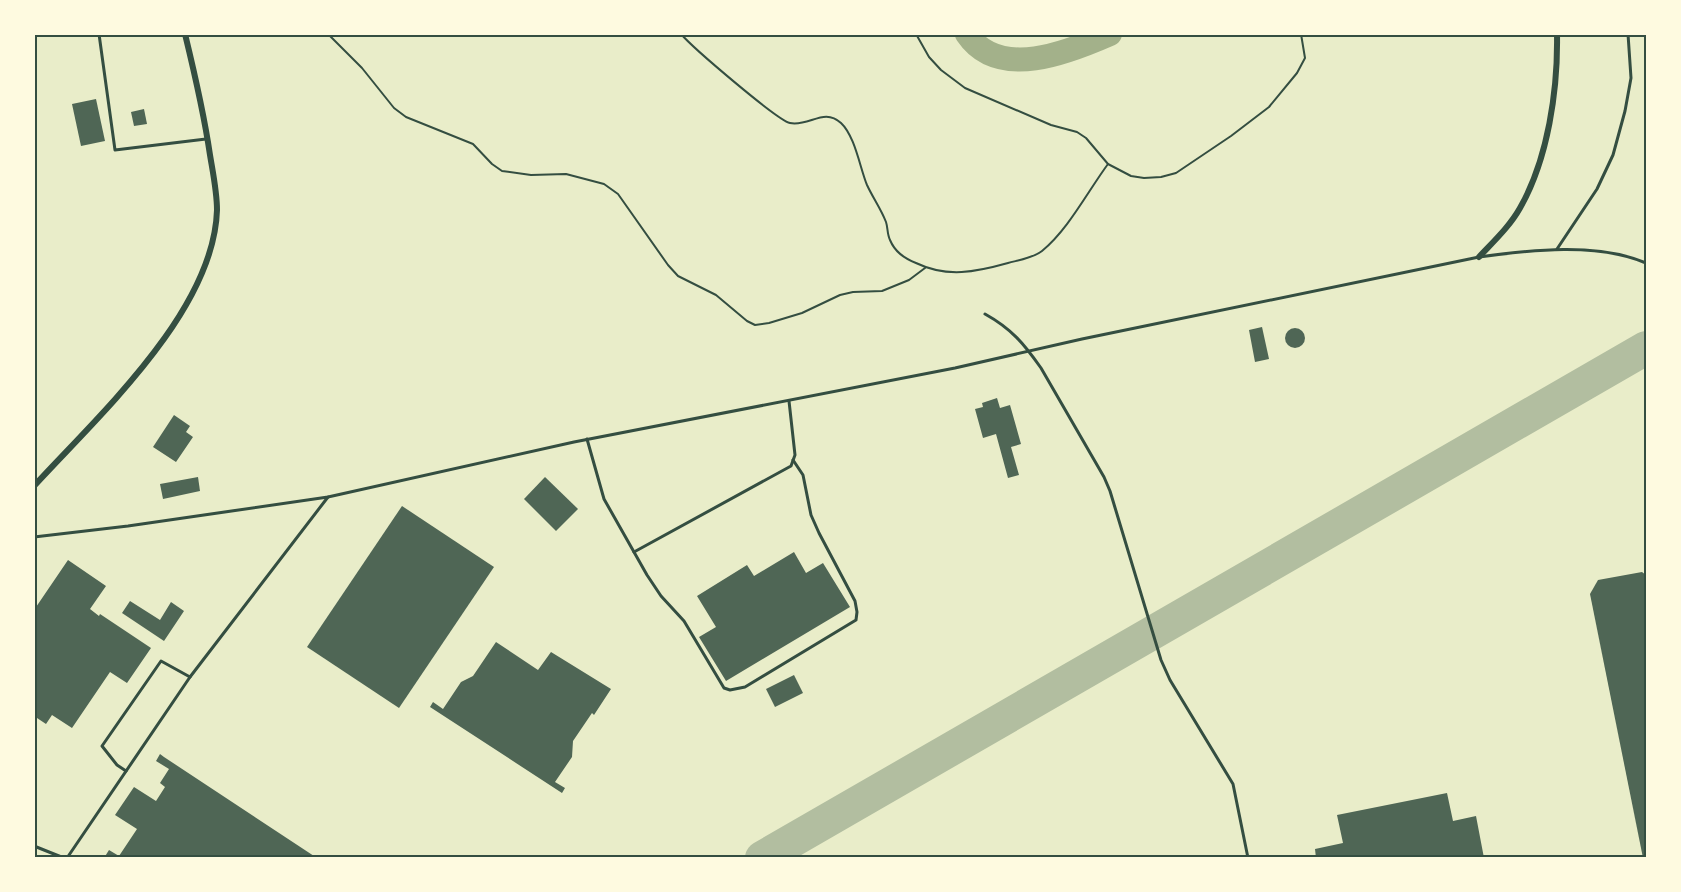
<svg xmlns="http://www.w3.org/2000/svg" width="1681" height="892" viewBox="0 0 1681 892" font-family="Cabin,sans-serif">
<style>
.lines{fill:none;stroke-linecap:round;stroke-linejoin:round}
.river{stroke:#a3b18a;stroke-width:24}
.taxiway{stroke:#b2bea0;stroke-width:34}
.building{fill:#4f6655}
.path{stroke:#344e41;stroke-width:2}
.service{stroke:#344e41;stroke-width:3}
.minor{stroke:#344e41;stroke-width:6}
.neatline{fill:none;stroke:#344e41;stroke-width:2}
</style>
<rect width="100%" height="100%" fill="#e9edc9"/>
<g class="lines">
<path class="river" d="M967,34C999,81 1069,52 1110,34"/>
<polyline class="taxiway" points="762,858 1646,348"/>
</g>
<g class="building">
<polygon points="96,99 105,141 81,146 72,104"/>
<polygon points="144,109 147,124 134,126 131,112"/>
<polygon points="1262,327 1269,359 1255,362 1249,330"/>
<circle cx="1295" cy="338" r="10"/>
<polygon points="997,398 1000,408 1010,405 1021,444 1011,447 1019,475 1008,478 996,434 983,438 975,409 983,407 982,403"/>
<polygon points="174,415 190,426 186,432 193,437 176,462 153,447"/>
<polygon points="198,477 200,491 163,499 160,484"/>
<polygon points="545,477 578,509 556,531 524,499"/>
<polygon points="402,506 494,567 399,708 307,647"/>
<polygon points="794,552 806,573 823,563 850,607 726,681 699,637 716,627 697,596 747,565 754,576"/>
<polygon points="68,560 106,586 90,609 99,616 100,614 151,648 127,683 110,672 72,728 52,715 46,724 34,716 34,610"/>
<polygon points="1642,572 1646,575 1646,858 1643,858 1590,594 1598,580"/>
<polygon points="130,601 160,620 171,602 184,611 164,641 122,613"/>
<polygon points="496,642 538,670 551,652 611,689 594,715 592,713 573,741 572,757 555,782 565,788 562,793 430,707 433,702 443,709 461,682 473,676"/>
<polygon points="794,675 803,693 775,707 766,689"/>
<polygon points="160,754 164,757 317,858 104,858 109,850 119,856 137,829 115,815 134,787 156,801 165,787 160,783 169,769 156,761"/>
<polygon points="1447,793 1453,821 1476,816 1484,858 1316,858 1315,849 1343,843 1337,815"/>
</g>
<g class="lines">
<g class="path">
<polyline points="328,34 362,68 394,108 406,117 473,144 492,164 502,171 531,175 566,174 604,184 618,194 668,265 678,276 716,295 747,321 755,325 769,323 802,313 840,295 853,292 882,291 909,280 925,268"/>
<path d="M681,34C693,48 777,120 790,123C809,127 824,107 841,123C855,136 860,168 867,185C873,198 881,209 886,222C888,228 887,234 890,240C895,252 904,258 916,263C947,278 976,272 1008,263C1019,260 1033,258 1042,251C1068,230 1088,191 1108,164"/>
<polyline points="916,34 929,57 941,70 965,88 1051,125 1077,132 1086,138 1108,164 1131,176 1144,178 1161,177 1176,173 1231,136 1269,107 1297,73 1305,58 1301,34"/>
</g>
<g class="service">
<polyline points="99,34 115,150 206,139"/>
<polyline points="1557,249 1597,189 1613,155 1625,111 1631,78 1628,34"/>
<path d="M985,314C1012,329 1024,344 1041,368L1104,477L1110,491L1161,660L1170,680L1233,784L1248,858"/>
<polyline points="587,439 604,499 647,575 661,596 684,621 724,688 730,690 745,687 856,620 857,612 855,601 819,533 811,515 803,475 793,460"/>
<path d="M34,537L128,526L328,497L574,442L955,368L1082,339L1479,257C1531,250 1597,242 1646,263"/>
<polyline points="634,552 791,466 795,455 789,401"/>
<polyline points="126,771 117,765 102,746 161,661 190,677"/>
<polyline points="34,846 64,858"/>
<polyline points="67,858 190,677 328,497"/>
</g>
<g class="minor">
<path d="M1479,257C1494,241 1510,226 1520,208C1548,159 1558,90 1557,34"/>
<path d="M34,486C99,415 214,311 217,210C217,192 213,173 210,155C204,114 195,75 185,34"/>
</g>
</g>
<rect width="1681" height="892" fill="none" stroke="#fefae0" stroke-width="72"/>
<rect x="36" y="36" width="1609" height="820" class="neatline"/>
</svg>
